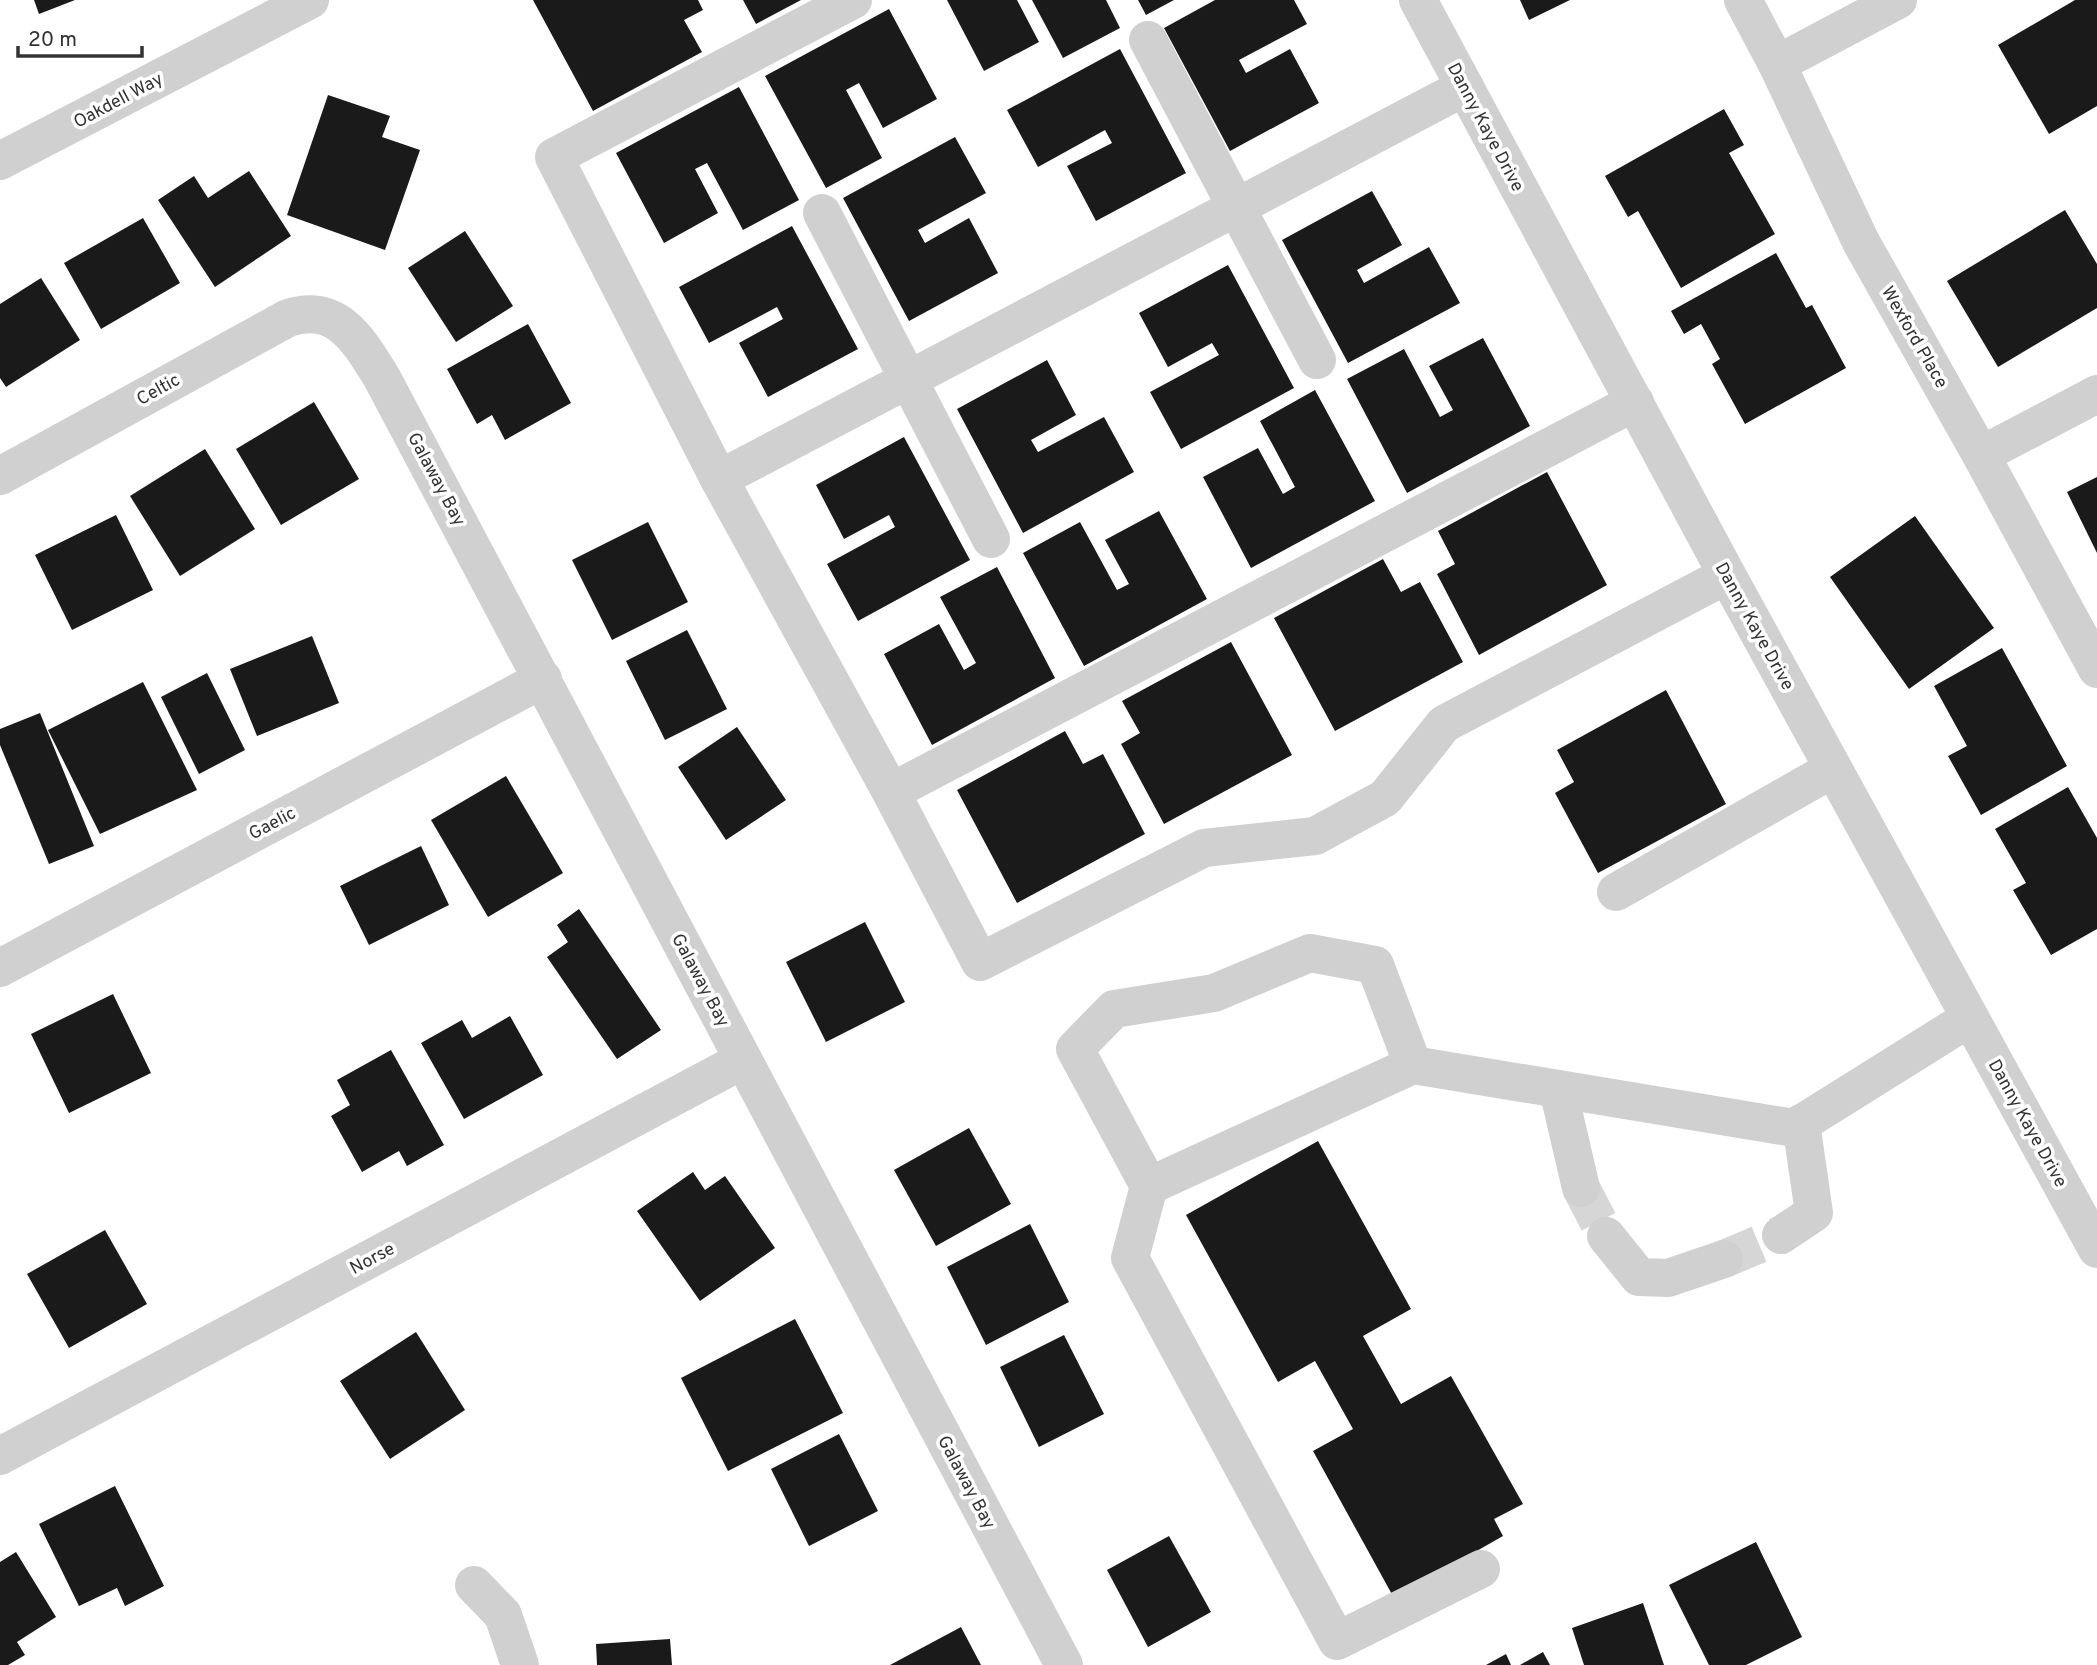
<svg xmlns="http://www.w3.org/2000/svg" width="2097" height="1665" viewBox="0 0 2097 1665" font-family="Overpass,sans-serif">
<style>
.building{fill:#1a1a1a}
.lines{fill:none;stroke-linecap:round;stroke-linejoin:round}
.minor-tunnel{stroke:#d6d6d6;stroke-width:38;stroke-dasharray:38 19;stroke-linecap:butt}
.minor{stroke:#d0d0d0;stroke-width:38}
.labels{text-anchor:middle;stroke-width:7;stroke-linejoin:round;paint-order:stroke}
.street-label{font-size:18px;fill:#333;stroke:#fff}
</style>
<rect width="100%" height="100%" fill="#fff"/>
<g class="building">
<polygon points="34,0 75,0 39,14"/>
<polygon points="533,0 698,0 703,10 684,20 702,52 593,111"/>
<polygon points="743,0 801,0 756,24"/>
<polygon points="947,0 1017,0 1039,42 984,71"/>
<polygon points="1032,0 1106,0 1120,28 1063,58"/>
<polygon points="1138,0 1174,0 1146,15"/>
<polygon points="1215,0 1294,0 1307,24 1239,60 1246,73 1290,49 1319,103 1230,151 1164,28"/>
<polygon points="1520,0 1570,0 1529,20"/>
<polygon points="2075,0 2097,0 2097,106 2049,134 1998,45"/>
<polygon points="889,9 937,99 883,128 859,83 846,90 882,158 826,188 765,76"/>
<polygon points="1120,49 1186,173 1096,221 1067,166 1112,143 1105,130 1038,167 1007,110"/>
<polygon points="739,87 799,200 743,230 707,163 695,169 718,213 664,243 616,153"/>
<polygon points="328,95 390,116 382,137 420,150 385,250 287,215"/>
<polygon points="1724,109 1744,145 1729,153 1775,234 1681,288 1638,211 1628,217 1605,176"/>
<polygon points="955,137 986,193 918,230 925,243 969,218 998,273 909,321 843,198"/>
<polygon points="249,171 291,236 215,287 158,200 194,176 208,198"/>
<polygon points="1372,191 1402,245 1357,270 1364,283 1429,247 1460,303 1348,363 1282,240"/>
<polygon points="2065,210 2097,264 2097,308 1998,367 1947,281"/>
<polygon points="143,218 180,283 101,329 64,263"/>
<polygon points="792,226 858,349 768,397 739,343 783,319 777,307 709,343 679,287"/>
<polygon points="465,231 513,306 456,342 408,268"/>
<polygon points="1776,253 1806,308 1812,305 1846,368 1745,424 1712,364 1720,359 1701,324 1684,334 1671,311"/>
<polygon points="1228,265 1294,388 1181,449 1150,392 1219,355 1212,343 1168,367 1139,313"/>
<polygon points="41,278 80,340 6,387 0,378 0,304"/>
<polygon points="528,324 571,403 505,440 492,415 477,424 447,369"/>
<polygon points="1483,338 1530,426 1407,493 1347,379 1404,349 1440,417 1453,410 1429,366"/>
<polygon points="1047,360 1076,415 1031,440 1038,452 1104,417 1134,472 1023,533 957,409"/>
<polygon points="1315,390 1375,501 1251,568 1203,477 1258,448 1283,494 1295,487 1260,421"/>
<polygon points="314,402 359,479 281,525 236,449"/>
<polygon points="904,437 970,560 858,621 827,564 895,527 889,515 844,539 816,485"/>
<polygon points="205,449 255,529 180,576 130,496"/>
<polygon points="1547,472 1607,585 1479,655 1437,574 1455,564 1438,531"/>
<polygon points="2097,477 2097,553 2067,492"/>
<polygon points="1159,511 1207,599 1084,666 1023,553 1080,522 1117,590 1129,584 1105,540"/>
<polygon points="116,515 153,590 72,630 35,555"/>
<polygon points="1915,516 1994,628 1909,689 1830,577"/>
<polygon points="648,522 688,602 612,640 572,560"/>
<polygon points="1383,559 1401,592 1420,582 1463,662 1335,731 1274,618"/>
<polygon points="997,567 1055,678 932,745 884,654 939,624 964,670 976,663 940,597"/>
<polygon points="687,630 727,709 665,740 626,661"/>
<polygon points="312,636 339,703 257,736 230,669"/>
<polygon points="1231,642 1292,755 1164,824 1121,744 1140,733 1122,701"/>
<polygon points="2002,648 2067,766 1981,815 1948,756 1967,746 1934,686"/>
<polygon points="207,673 245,750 199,774 161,697"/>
<polygon points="143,682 197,790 100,834 48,730"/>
<polygon points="1666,690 1726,804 1598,873 1555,793 1574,782 1557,750"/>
<polygon points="40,713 94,846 49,864 0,745 0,729"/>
<polygon points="737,727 786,800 726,840 678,767"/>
<polygon points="1065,731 1083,764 1103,754 1145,834 1017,903 957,790"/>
<polygon points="506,776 563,873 488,917 431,820"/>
<polygon points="2068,787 2097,838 2097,929 2051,955 2013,890 2026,883 1995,829"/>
<polygon points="421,846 449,905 369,945 340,886"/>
<polygon points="579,909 661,1030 617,1059 547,957 568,942 557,925"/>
<polygon points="865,922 905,1002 826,1042 786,962"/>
<polygon points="113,994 151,1073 69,1113 31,1034"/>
<polygon points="510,1016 543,1075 464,1119 421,1043 462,1020 472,1038"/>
<polygon points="391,1050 444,1145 407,1166 399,1151 362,1172 331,1116 350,1105 337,1080"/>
<polygon points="969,1128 1011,1204 936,1246 894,1170"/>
<polygon points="1318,1141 1411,1309 1363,1336 1401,1404 1451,1376 1523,1504 1494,1519 1503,1536 1394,1598 1313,1451 1353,1429 1315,1361 1278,1382 1186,1215"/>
<polygon points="693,1172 705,1190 725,1176 775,1248 700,1301 637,1211"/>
<polygon points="1030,1224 1069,1302 986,1345 947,1267"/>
<polygon points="105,1230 147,1304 69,1348 27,1274"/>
<polygon points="795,1319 843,1413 728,1471 681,1378"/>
<polygon points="416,1332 465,1410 390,1459 340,1381"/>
<polygon points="1064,1335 1104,1414 1039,1447 1000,1367"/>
<polygon points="839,1434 878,1511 809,1546 771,1469"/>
<polygon points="115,1486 164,1586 125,1606 117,1588 79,1606 39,1524"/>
<polygon points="1169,1536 1211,1612 1148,1647 1107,1570"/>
<polygon points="1756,1542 1802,1637 1746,1665 1709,1665 1669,1585"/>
<polygon points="16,1552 56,1617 17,1642 25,1655 8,1665 0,1665 0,1562"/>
<polygon points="1643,1603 1664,1665 1584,1665 1572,1628"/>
<polygon points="961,1627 981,1665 890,1665"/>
<polygon points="670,1639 672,1665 597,1665 596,1644"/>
<polygon points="1543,1652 1550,1665 1520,1665"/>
<polygon points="1506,1654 1511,1665 1486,1665"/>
</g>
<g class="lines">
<g class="minor-tunnel">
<polyline points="1581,1188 1606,1236"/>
<polyline points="1724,1259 1781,1235"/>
</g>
<g class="minor">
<polyline points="853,0 554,157 719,479 891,792 980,962 1204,848 1315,836 1385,798 1444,724 1727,575"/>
<polyline points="1418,0 1727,575 2097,1249"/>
<polyline points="1743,0 1777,64 1861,242 1981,455 2097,669"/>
<polyline points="1148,40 1317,360"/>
<polyline points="1777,64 1898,0"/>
<polyline points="0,161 310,0"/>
<polyline points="822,213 991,539"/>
<polyline points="1981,455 2097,394"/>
<path d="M0,476L288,318C338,302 359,341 382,378L1064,1665"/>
<polyline points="719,479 1465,87"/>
<polyline points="891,792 1635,402"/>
<polyline points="1616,892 1833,769"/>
<polyline points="0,968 543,679"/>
<polyline points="1413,1065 1375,965 1310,953 1214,993 1114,1009 1075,1049 1149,1186 1413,1065 1794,1128 1970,1018"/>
<polyline points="1558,1089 1581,1188"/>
<polyline points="1149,1186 1130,1258 1337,1641 1481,1569"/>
<polyline points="1781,1235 1814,1213 1801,1123"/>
<polyline points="1606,1236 1639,1277 1668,1278 1724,1259"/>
<polyline points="0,1456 743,1060"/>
<polyline points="474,1585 503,1615 520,1665"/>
</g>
</g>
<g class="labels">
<g class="street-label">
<text transform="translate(118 100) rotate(-28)" y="6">Oakdell Way</text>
<text transform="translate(1486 127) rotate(62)" y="6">Danny Kaye Drive</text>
<text transform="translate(1915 337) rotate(60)" y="6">Wexford Place</text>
<text transform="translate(158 389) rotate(-29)" y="6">Celtic</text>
<text transform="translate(437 479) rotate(62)" y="6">Galaway Bay</text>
<text transform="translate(1755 626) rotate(61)" y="6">Danny Kaye Drive</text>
<text transform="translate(272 823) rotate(-28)" y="6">Gaelic</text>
<text transform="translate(701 980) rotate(62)" y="6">Galaway Bay</text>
<text transform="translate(2028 1123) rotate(61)" y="6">Danny Kaye Drive</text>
<text transform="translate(372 1258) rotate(-28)" y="6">Norse</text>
<text transform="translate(967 1482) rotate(62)" y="6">Galaway Bay</text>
</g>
</g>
<path d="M18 46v10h124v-10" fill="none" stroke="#333333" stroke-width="3.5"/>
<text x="28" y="46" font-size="21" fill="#333333" stroke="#ffffff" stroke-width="5" paint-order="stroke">20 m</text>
</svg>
